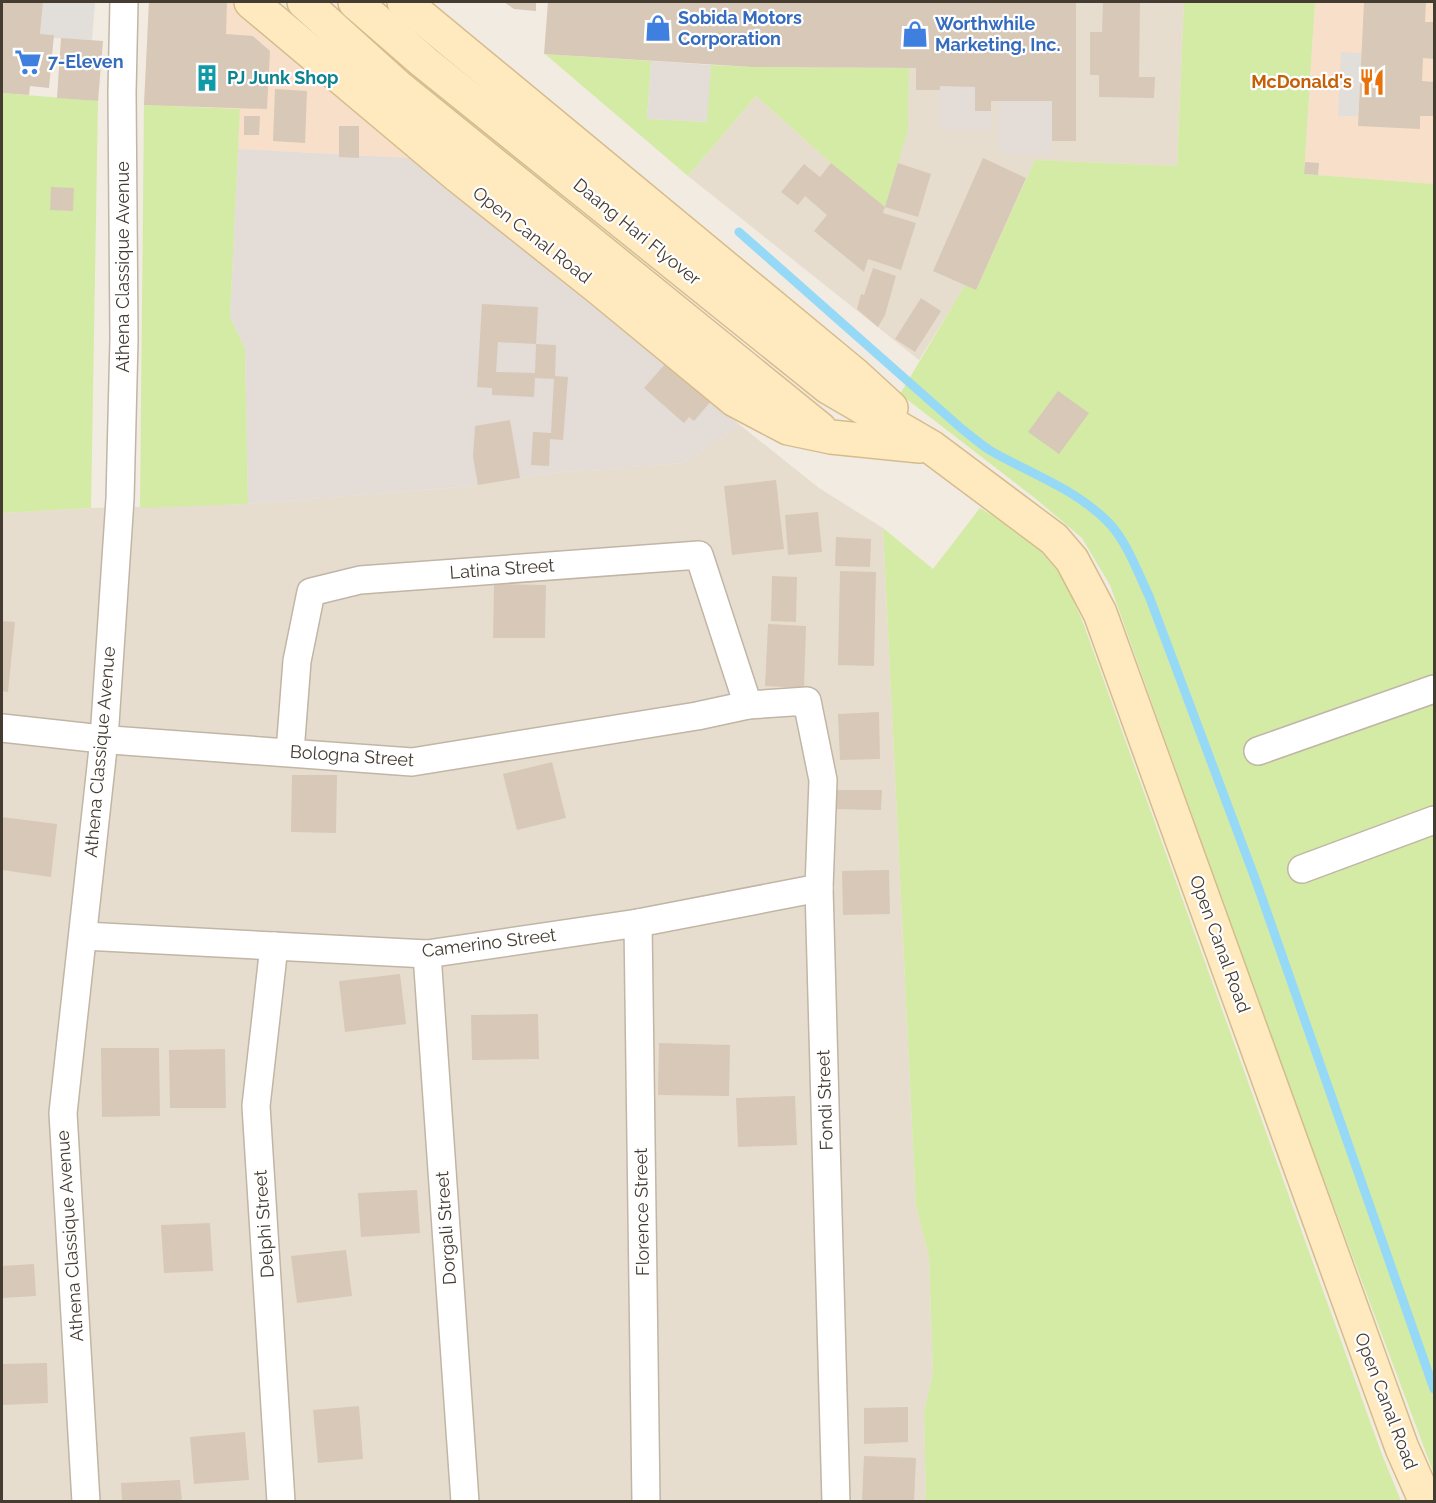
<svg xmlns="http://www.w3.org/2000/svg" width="1436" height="1503" viewBox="0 0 1436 1503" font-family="Raleway,sans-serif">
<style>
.residential{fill:#e7ddce}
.commercial{fill:#f7dfc9}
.industrial{fill:#e4dcd7}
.green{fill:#d3eba5}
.parking{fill:#e2deda}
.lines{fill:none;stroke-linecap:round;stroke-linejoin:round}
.stream{stroke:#96d9f6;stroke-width:9}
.building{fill:#d8c8b8;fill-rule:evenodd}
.street-casing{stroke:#c1b5a6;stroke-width:30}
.secondary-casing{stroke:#d6bc8c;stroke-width:36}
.street{stroke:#fff;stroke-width:27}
.secondary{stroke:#ffe9be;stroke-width:33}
.labels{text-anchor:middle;stroke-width:4.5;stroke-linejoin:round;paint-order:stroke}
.shop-label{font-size:18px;font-weight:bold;fill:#366cbe;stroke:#fff;text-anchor:start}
.culture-label{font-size:18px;font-weight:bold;fill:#0d838f;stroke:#fff;text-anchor:start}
.food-label{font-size:18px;font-weight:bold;fill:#c56008;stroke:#fff;text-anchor:end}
.street-label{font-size:18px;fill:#443b31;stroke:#fff}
</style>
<rect width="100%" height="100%" fill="#f2ebe1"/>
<g class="residential">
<polygon points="1076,2 1184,2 1177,166 1035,160 976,290 965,286 919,360 688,176 756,96 831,163 908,130 909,68 1076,69"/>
<polygon points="740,425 819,488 883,528 916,1206 929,1257 933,1374 924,1411 926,1501 2,1502 2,513 91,508 248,504 472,486 549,473 683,463"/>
</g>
<g class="commercial">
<polygon points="149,2 232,2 317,79 410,158 238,149 240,109 144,105"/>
<polygon points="1315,2 1434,2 1434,184 1304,174"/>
</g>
<g class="industrial">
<polygon points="651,61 711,65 708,122 647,119"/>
<polygon points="940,68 991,69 991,130 940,130"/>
<polygon points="999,100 1052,101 1052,154 999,154"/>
<polygon points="238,149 410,158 642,343 740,425 683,463 549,473 472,486 248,504 245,348 230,317"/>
</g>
<g class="green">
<polygon points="1184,2 1315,2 1304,174 1434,184 1434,1474 1284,1073 1110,585 1082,538 1036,499 900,394 965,285 976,290 1035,160 1177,166"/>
<polygon points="545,54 651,61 647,119 707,122 711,65 752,67 909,68 908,130 885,207 831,163 756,96 688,176"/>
<polygon points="2,93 98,101 91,508 2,513"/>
<polygon points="144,105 240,109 230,317 245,348 248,504 140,508"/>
<polygon points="980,508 1028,537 1062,576 1082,620 1381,1452 1401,1501 926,1501 924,1411 933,1374 929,1257 916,1206 883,528 933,569"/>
</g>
<g class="parking">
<polygon points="43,2 95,2 92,40 54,38 54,35 40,34"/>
<polygon points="1341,52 1362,53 1358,116 1338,116"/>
</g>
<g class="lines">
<path class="stream" d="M739,232L962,429C971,436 981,445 991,451C1031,474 1076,489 1109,523C1127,542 1138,573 1149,596L1256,881L1434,1389"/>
</g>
<g class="building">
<polygon points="2,2 43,2 40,34 54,35 49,88 30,86 29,95 2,93"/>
<polygon points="149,2 227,2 226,34 253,36 270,51 267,109 144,105"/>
<polygon points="504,2 536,2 536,11 514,9"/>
<polygon points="548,2 1076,2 1076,141 1052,141 1052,101 991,101 991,111 975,111 975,87 940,86 940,90 916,90 916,68 752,67 544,54"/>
<polygon points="1103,2 1140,2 1139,77 1155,77 1154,98 1099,97 1099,75 1090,75 1090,32 1102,32"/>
<polygon points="1364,2 1426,2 1425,22 1434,22 1434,59 1423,58 1422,81 1434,82 1434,116 1420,116 1420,129 1358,126"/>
<polygon points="61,38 103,41 98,101 57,98"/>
<polygon points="275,89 307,91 305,143 273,141"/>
<polygon points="244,116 260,116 259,135 244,135"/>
<polygon points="339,126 359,126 359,158 339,157"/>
<polygon points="983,158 1026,178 976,290 933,271"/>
<polygon points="1305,162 1319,163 1318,175 1304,174"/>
<polygon points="831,163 885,207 883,213 916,223 901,270 868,259 864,272 814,231 827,215 805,196 798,205 781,192 804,164 820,177"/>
<polygon points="898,163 931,174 918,217 885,207"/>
<polygon points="51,187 74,188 73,211 50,210"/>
<polygon points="873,268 896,276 885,315 878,327 857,309 861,294 864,295"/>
<polygon points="921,298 941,311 915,352 895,339"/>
<path d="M482,304L538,307L536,344L556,345L555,376L568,377L563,440L550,439L549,466L531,465L533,432L551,433L554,379L535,378L534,397L492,395V388L477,387ZM498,342L536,344L535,373L496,372Z"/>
<polygon points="666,363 711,401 694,421 689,417 684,423 644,388"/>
<polygon points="1058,391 1089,413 1059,454 1028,432"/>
<polygon points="510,420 520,478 478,485 473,457 475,426"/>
<polygon points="776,480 784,549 732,555 724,486"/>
<polygon points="818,512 822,552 788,555 785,515"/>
<polygon points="836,537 871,539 870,567 835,566"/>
<polygon points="840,571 876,572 874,666 838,665"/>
<polygon points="772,576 797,577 796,622 771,621"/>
<polygon points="494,584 546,585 545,638 493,638"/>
<polygon points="2,621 15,622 8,692 2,691"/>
<polygon points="768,624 806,626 804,688 765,686"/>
<polygon points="879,712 880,759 840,760 838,714"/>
<polygon points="552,762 566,818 517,830 503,774"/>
<polygon points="292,775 337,775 336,833 291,832"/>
<polygon points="835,790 882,790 881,810 835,809"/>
<polygon points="2,817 57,824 51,877 2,870"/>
<polygon points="889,870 890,914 843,915 842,871"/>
<polygon points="400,974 406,1024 345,1032 339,981"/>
<polygon points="538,1014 539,1059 472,1060 471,1015"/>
<polygon points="659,1043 730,1045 729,1096 658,1095"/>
<polygon points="101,1048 159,1048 160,1116 102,1117"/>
<polygon points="225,1049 226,1108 170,1108 169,1050"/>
<polygon points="795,1096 797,1145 738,1147 736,1098"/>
<polygon points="417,1190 420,1233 361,1237 358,1193"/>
<polygon points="210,1223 213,1271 164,1273 161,1225"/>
<polygon points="346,1250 352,1296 297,1303 291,1256"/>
<polygon points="34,1264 36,1296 2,1298 2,1266"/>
<polygon points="47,1363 48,1403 2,1405 2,1364"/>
<polygon points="359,1406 363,1459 318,1463 313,1410"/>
<polygon points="908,1407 908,1442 864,1444 864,1408"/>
<polygon points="245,1432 249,1480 194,1484 190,1437"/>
<polygon points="864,1456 916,1458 914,1502 862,1500"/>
<polygon points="180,1480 182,1502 122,1502 121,1483"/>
</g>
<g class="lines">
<defs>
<g id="street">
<polyline points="2,728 111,740 412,762 697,716 748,705 807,701 823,780 819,888 836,1502"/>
<polyline points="1258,751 1434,689"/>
<polyline points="290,752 297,661 311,592 360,580 699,555 748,705"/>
<polyline points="1302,869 1434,820"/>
<polyline points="638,923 646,1502"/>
<polyline points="84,936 427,954 638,923 819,888"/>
<polyline points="274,946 256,1106 281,1502"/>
<polyline points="427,954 465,1502"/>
<polyline points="86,1502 63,1113 104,739 120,499 124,339 122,92 124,2"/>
</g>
<g id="secondary">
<polyline points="251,2 457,175 599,288 735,400 788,428 831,437 920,446"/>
<polyline points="304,2 397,86 820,429"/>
<polyline points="355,2 424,62 828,387 931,447 1054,539 1072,560 1100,613 1402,1448 1426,1502"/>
<polyline points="404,2 854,374 891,408"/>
</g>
</defs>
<use href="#street" class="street-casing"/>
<use href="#secondary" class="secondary-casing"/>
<use href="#street" class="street"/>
<use href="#secondary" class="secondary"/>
</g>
<defs>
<symbol id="shop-bare" viewBox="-9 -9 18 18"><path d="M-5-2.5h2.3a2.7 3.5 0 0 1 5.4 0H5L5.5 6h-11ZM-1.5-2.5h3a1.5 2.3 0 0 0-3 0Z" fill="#3f7fe0" stroke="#fff" stroke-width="2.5" paint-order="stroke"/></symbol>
<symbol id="supermarket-bare" viewBox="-9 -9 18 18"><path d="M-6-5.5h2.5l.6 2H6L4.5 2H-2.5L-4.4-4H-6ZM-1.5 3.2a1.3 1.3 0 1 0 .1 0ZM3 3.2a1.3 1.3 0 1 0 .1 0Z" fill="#3f7fe0" stroke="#fff" stroke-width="2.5" paint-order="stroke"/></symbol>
<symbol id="building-bare" viewBox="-9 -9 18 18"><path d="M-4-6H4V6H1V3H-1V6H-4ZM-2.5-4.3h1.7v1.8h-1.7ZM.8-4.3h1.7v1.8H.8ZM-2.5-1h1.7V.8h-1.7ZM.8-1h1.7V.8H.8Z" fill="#0f9aa8" stroke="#fff" stroke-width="2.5" paint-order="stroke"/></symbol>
<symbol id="restaurant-bare" viewBox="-9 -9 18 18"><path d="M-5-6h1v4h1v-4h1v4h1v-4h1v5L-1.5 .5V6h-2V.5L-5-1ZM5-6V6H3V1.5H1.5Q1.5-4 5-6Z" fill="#e8710a" stroke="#fff" stroke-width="2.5" paint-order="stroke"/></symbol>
</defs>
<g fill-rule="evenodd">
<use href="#shop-bare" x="639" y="9" width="38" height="38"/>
<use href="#shop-bare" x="896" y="15" width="38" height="38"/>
<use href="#supermarket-bare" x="9" y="43" width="38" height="38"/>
<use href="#building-bare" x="188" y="59" width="38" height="38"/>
<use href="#restaurant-bare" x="1353" y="63" width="38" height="38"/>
</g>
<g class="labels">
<g class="shop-label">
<text x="678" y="24">Sobida Motors<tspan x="678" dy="21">Corporation</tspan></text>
<text x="935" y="30">Worthwhile<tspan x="935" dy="21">Marketing, Inc.</tspan></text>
<text x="48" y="68">7-Eleven</text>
</g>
<g class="culture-label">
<text x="227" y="84">PJ Junk Shop</text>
</g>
<g class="food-label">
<text x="1352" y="88">McDonald's</text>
</g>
<g class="street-label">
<text transform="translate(637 232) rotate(39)" y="6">Daang Hari Flyover</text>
<text transform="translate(532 235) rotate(38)" y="6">Open Canal Road</text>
<text transform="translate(123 267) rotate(-90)" y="6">Athena Classique Avenue</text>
<text transform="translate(502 569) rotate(-4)" y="6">Latina Street</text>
<text transform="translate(100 752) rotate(-85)" y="6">Athena Classique Avenue</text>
<text transform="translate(352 756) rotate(4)" y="6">Bologna Street</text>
<text transform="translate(489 943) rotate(-7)" y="6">Camerino Street</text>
<text transform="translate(1220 944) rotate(70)" y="6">Open Canal Road</text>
<text transform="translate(825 1100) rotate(-92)" y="6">Fondi Street</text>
<text transform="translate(642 1212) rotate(-91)" y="6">Florence Street</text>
<text transform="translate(264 1224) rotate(-94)" y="6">Delphi Street</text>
<text transform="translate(446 1228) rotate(-94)" y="6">Dorgali Street</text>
<text transform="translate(70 1236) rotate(-94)" y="6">Athena Classique Avenue</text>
<text transform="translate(1386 1401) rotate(69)" y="6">Open Canal Road</text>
</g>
</g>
<rect width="1436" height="1503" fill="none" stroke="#443b31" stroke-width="6"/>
</svg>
